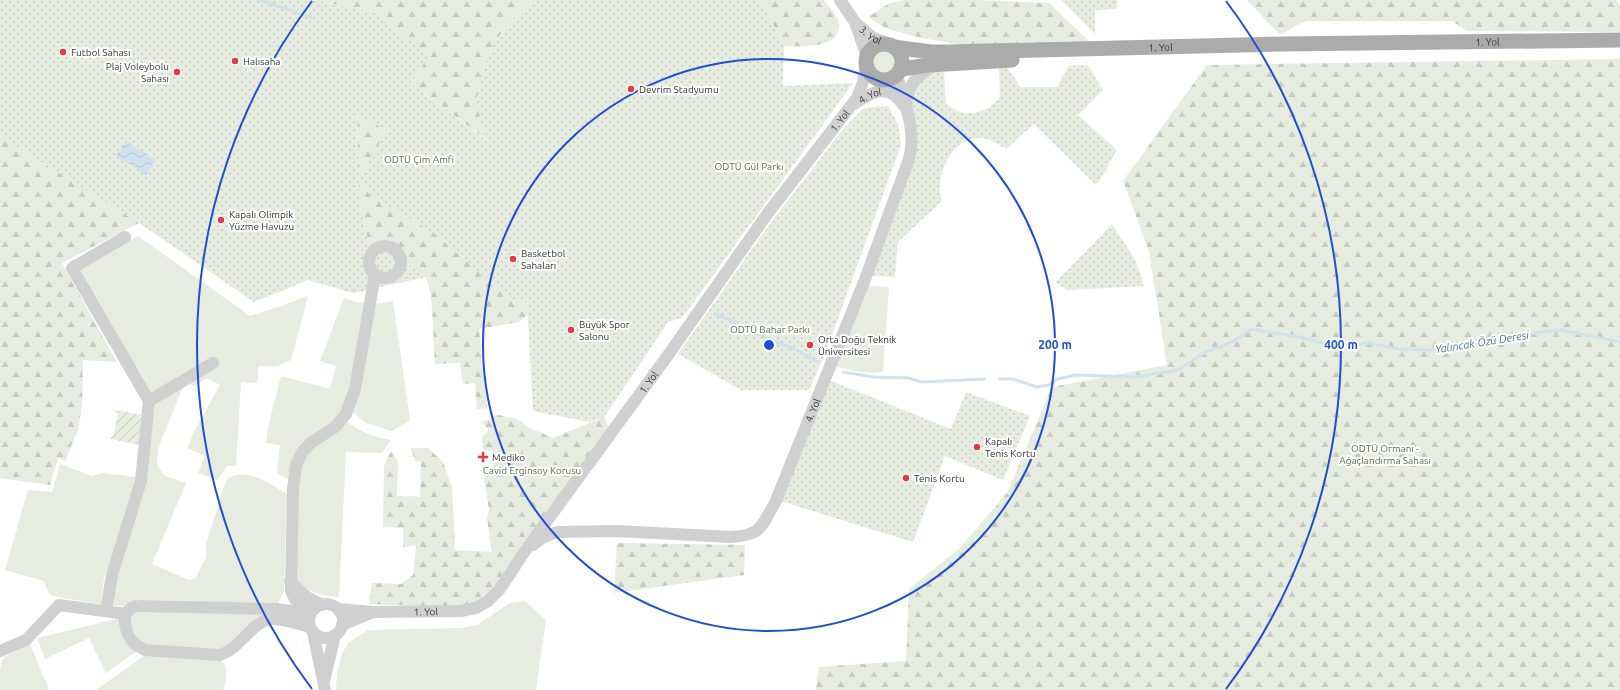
<svg xmlns="http://www.w3.org/2000/svg" width="1620" height="690" viewBox="0 0 1620 690" font-family="Ubuntu,sans-serif">
<style>
.grass{fill:#e6ecdf}
.forest{fill:url(#forest-firs)}
.park{fill:url(#park-dots)}
.garden{fill:url(#garden-furrows)}
.water{fill:url(#water-waves)}
.lines{fill:none;stroke-linecap:round;stroke-linejoin:round}
.stream{stroke:#cfe2ee;stroke-width:3}
.minor{stroke:#d0d0d0;stroke-width:12}
.major{stroke:#ababab;stroke-width:15}
.ring{fill:none;stroke:#1d4ed8;stroke-width:2}
.poi-dot{fill:#e63946;stroke:#fff;stroke-width:1.5}
.labels{text-anchor:middle;stroke-width:4;stroke-linejoin:round;paint-order:stroke}
.street-label{font-size:10px;fill:#333;stroke:#fff}
.poi-label{font-size:10px;fill:#333;stroke:#fff;text-anchor:start}
.park-label{font-size:10px;fill:#56703f;stroke:#fff}
.water-label{font-size:11px;font-style:italic;fill:#3f7597;stroke:#fff}
.centre{fill:#1d4ed8;stroke:#fff;stroke-width:2}
.ring-label{font-size:12px;text-anchor:middle;font-weight:bold;fill:#1d4ed8;stroke:#fff;stroke-width:4;stroke-linejoin:round;paint-order:stroke}
</style>
<defs>
<pattern id="forest-firs" width="22" height="20" patternUnits="userSpaceOnUse"><rect width="22" height="20" fill="#e6ecdf"/><path d="M5 1l3.5 6h-7zM16 11l3.5 6h-7z" fill="#c6cbc0"/></pattern>
<pattern id="park-dots" width="8" height="8" patternUnits="userSpaceOnUse"><rect width="8" height="8" fill="#e6ecdf"/><path d="M2 2h.1M6 6h.1" fill="none" stroke="#c6cbc0" stroke-width="1.8" stroke-linecap="round"/></pattern>
<pattern id="garden-furrows" width="10" height="10" patternUnits="userSpaceOnUse"><rect width="10" height="10" fill="#e6ecdf"/><path d="M-1 1l2-2M0 10L10 0M9 11l2-2" fill="none" stroke="#c6cbc0"/></pattern>
<pattern id="water-waves" width="16" height="10" patternUnits="userSpaceOnUse"><rect width="16" height="10" fill="#cfe2ee"/><path d="M0 5q4-4 8 0t8 0" fill="none" stroke="#b2c2cd"/></pattern>
</defs>
<rect width="100%" height="100%" fill="#fff"/>
<g class="grass">
<circle cx="884" cy="62" r="11"/>
<polygon points="138,236 250,316 278,307 308,296 291,360 277,366 259,366 257,383 241,382 236,466 227,466 217,480 198,473 205,456 187,448 193,434 220,385 207,378 195,386 174,380 151,395 79,270"/>
<path d="M868,286L889,287L883,372C867,374 850,371 835,366Z"/>
<polygon points="344,298 356,302 365,302 351,383 345,404 336,418 289,479 277,473 280,445 266,443 268,427 281,376 330,389 336,366 320,361"/>
<polygon points="393,301 410,420 392,431 366,423 353,412 375,304"/>
<path d="M183,387L158,449L157,466L165,476L186,483L152,564L189,580L196,578L206,557V544L226,480C245,465 270,484 287,494L284,592L278,603L138,600L122,606L113,605L116,581L137,513L154,405Z"/>
<path d="M347,422C362,432 372,437 391,440L382,453L346,452L339,597C316,594 312,594 295,578L298,481C300,473 301,464 306,457C315,443 336,436 347,422Z"/>
<polygon points="60,464 92,476 102,473 136,477 121,531 104,578 101,604 62,598 50,595 44,581 5,570 28,490 52,492"/>
<polygon points="525,601 546,620 536,690 336,690 337,673 342,654 348,643 368,630 460,628 477,625 510,603"/>
<polygon points="174,606 309,619 309,623 269,619 227,653 135,644 126,614"/>
<path d="M120,618C122,632 123,644 137,651L106,673L89,638L45,659L37,638Z"/>
<path d="M30,644L49,690H0C0,652 0,660 30,644Z"/>
<path d="M145,655L221,660C230,668 226,679 223,690H96Z"/>
</g>
<g class="forest">
<polygon points="314,0 534,0 511,21 496,40 486,61 481,80 491,143 410,83 375,13"/>
<path d="M756,0H824C828,5 834,12 837,18C849,50 801,46 784,46L769,16Z"/>
<polygon points="903,0 977,0 1049,3 1091,43 964,45 921,38 885,28 868,17 888,4"/>
<polygon points="1247,0 1616,0 1620,6 1620,32 1467,31 1452,21 1305,21 1280,35"/>
<polygon points="1620,59 1620,690 816,690 819,667 906,661 909,589 960,548 1007,493 1052,387 1167,365 1149,251 1123,181 1207,65"/>
<polygon points="357,115 387,130 360,178 369,194 434,233 509,298 527,302 529,314 519,322 479,329 487,408 477,409 475,383 463,384 460,363 435,364 431,294 426,277 408,265 403,252 380,241 369,246 359,199"/>
<polygon points="0,136 139,223 62,263 117,362 83,360 82,406 78,430 65,461 58,458 50,485 0,478"/>
<polygon points="498,415 517,419 530,428 553,438 604,417 609,428 505,573 483,601 469,605 442,607 369,604 372,583 401,584 413,575 416,546 403,547 403,528 383,527 384,466 391,451 398,461 397,496 420,497 421,462 415,461 411,448 428,448 443,462 452,487 455,550 492,552 487,519 489,510 484,478 485,471 494,469 493,450 483,452 482,437 489,430 481,422"/>
<polygon points="617,543 745,545 744,575 614,593"/>
</g>
<g class="park">
<polygon points="0,0 314,0 375,13 429,57 410,83 490,143 483,129 476,99 486,61 496,40 511,21 534,0 756,0 769,16 784,46 783,86 853,83 682,318 668,322 604,417 589,422 533,411 527,302 509,298 434,233 369,194 360,178 387,130 357,115 359,199 369,246 380,241 391,241 403,252 408,265 426,277 353,293 308,280 254,302 139,223 0,136"/>
<polygon points="1061,0 1117,0 1117,9 1095,10 1095,34"/>
<path d="M1088,65L1103,90L1078,115L1117,150C1109,162 1105,174 1096,185L1034,124L1006,149C998,144 990,139 981,138C958,136 941,163 940,183C939,189 940,195 942,201L898,242L895,277L872,276L915,158L913,115L911,100L920,81L929,74L936,72H944L946,103C962,120 986,114 1000,98L999,68L1006,67L1021,87H1057L1069,66Z"/>
<polygon points="888,106 898,124 901,145 825,354 809,390 741,390 678,354 769,225 844,128 864,108"/>
<polygon points="1112,224 1136,261 1144,286 1067,290 1056,282"/>
<polygon points="829,380 951,429 966,392 1030,416 1003,480 945,456 913,542 780,501"/>
</g>
<polygon class="garden" points="115,410 143,415 139,445 111,439 111,437 113,437 118,413 115,412"/>
<polygon class="water" points="126,141 156,160 146,175 116,156"/>
<g class="lines">
<g class="stream">
<polyline points="259,0 313,18"/>
<polyline points="715,314 737,323 748,330 796,350 818,362"/>
<polyline points="843,372 874,377 909,378 921,382 984,379"/>
<polyline points="1000,379 1013,379 1037,387 1048,385 1058,379 1075,375 1135,377 1178,370 1204,353 1232,342 1252,329 1299,337 1343,348 1368,343 1399,349 1431,350 1458,347 1505,336 1561,330 1620,342"/>
</g>
<g class="minor">
<polyline points="840,0 855,22 867,57"/>
<path id="s1" d="M856,23L872,37L888,44"/>
<path id="s2" d="M854,104C872,92 889,82 903,105"/>
<path d="M906,106C907,87 917,74 934,66"/>
<circle cx="385" cy="262" r="16"/>
<polyline points="149,401 213,363"/>
<path id="s3" d="M533,545L542,538L557,532L617,531L731,537C762,535 760,528 775,503L864,282L909,159C917,130 904,103 897,75"/>
<polyline points="290,581 307,597 322,605"/>
<circle cx="326" cy="621" r="17"/>
<path id="s4" d="M338,609L373,612L461,611L476,608L488,601L500,589L525,551L666,358L768,213L857,98L863,82L866,63"/>
<polyline points="106,611 112,575 141,481 149,401 72,268 125,237"/>
<polyline points="310,611 298,605 291,591 293,489 296,465 303,451 312,442 335,427 346,414 355,389 375,275"/>
<polyline points="342,625 371,613"/>
<path d="M310,627C298,624 283,618 270,619C252,622 238,651 219,655L145,650C141,647 137,646 134,643C126,635 120,615 131,608C133,607 137,606 140,606L277,609L310,614"/>
<polyline points="313,632 325,690"/>
<polyline points="0,651 26,640 59,605 126,614"/>
<polyline points="324,681 335,635"/>
</g>
<g class="major">
<circle cx="884" cy="62" r="18"/>
<path id="s5" d="M894,47L931,52H950L1284,44L1620,40"/>
<polyline points="901,69 929,65 1012,60"/>
</g>
</g>
<g class="ring">
<circle cx="769" cy="345" r="286"/>
<path d="M312 689A572 572 0 0 1 312 1M1226 1A572 572 0 0 1 1226 689"/>
</g>
<g class="poi-dot">
<circle cx="63" cy="52" r="4"/>
<circle cx="235" cy="61" r="4"/>
<circle cx="177" cy="72" r="4"/>
<circle cx="631" cy="89" r="4"/>
<circle cx="221" cy="220" r="4"/>
<circle cx="513" cy="259" r="4"/>
<circle cx="571" cy="330" r="4"/>
<circle cx="810" cy="345" r="4"/>
<circle cx="977" cy="447" r="4"/>
<path d="M481 451h4v4h4v4h-4v4h-4v-4h-4v-4h4z"/>
<circle cx="906" cy="478" r="4"/>
</g>
<g class="labels">
<g class="street-label">
<text dy="4" stroke="none"><textPath href="#s1" startOffset="19">3. Yol</textPath></text>
<text dy="4" stroke="none"><textPath href="#s5" startOffset="594">1. Yol</textPath></text>
<text dy="4" stroke="none"><textPath href="#s5" startOffset="267">1. Yol</textPath></text>
<text dy="4" stroke="none"><textPath href="#s2" startOffset="18">4. Yol</textPath></text>
<text dy="4" stroke="none"><textPath href="#s4" startOffset="748">1. Yol</textPath></text>
<text dy="4" stroke="none"><textPath href="#s4" startOffset="424">1. Yol</textPath></text>
<text dy="4" stroke="none"><textPath href="#s3" startOffset="362">4. Yol</textPath></text>
<text dy="4" stroke="none"><textPath href="#s4" startOffset="88">1. Yol</textPath></text>
</g>
<g class="poi-label">
<text x="71" y="56">Futbol Sahası</text>
<text x="243" y="65">Halısaha</text>
<text x="169" y="70" text-anchor="end">Plaj Voleybolu<tspan x="169" dy="12">Sahası</tspan></text>
<text x="639" y="93">Devrim Stadyumu</text>
<text x="229" y="218">Kapalı Olimpik<tspan x="229" dy="12">Yüzme Havuzu</tspan></text>
<text x="521" y="257">Basketbol<tspan x="521" dy="12">Sahaları</tspan></text>
<text x="579" y="328">Büyük Spor<tspan x="579" dy="12">Salonu</tspan></text>
<text x="818" y="343">Orta Doğu Teknik<tspan x="818" dy="12">Üniversitesi</tspan></text>
<text x="985" y="445">Kapalı<tspan x="985" dy="12">Tenis Kortu</tspan></text>
<text x="492" y="461">Mediko</text>
<text x="914" y="482">Tenis Kortu</text>
</g>
<g class="park-label">
<text x="419" y="163">ODTÜ Çim Amfi</text>
<text x="749" y="170">ODTÜ Gül Parkı</text>
<text x="770" y="333">ODTÜ Bahar Parkı</text>
<text x="1385" y="452">ODTÜ Ormanı -<tspan x="1385" dy="12">Ağaçlandırma Sahası</tspan></text>
<text x="532" y="474">Cavid Erginsoy Korusu</text>
</g>
<g class="water-label">
<text transform="translate(1482 342) rotate(-9)" y="4">Yalıncak Özü Deresi</text>
</g>
</g>
<circle cx="769" cy="345" r="6" class="centre"/>
<g class="ring-label">
<text x="1055" y="349">200 m</text>
<text x="1341" y="349">400 m</text>
</g>
</svg>
